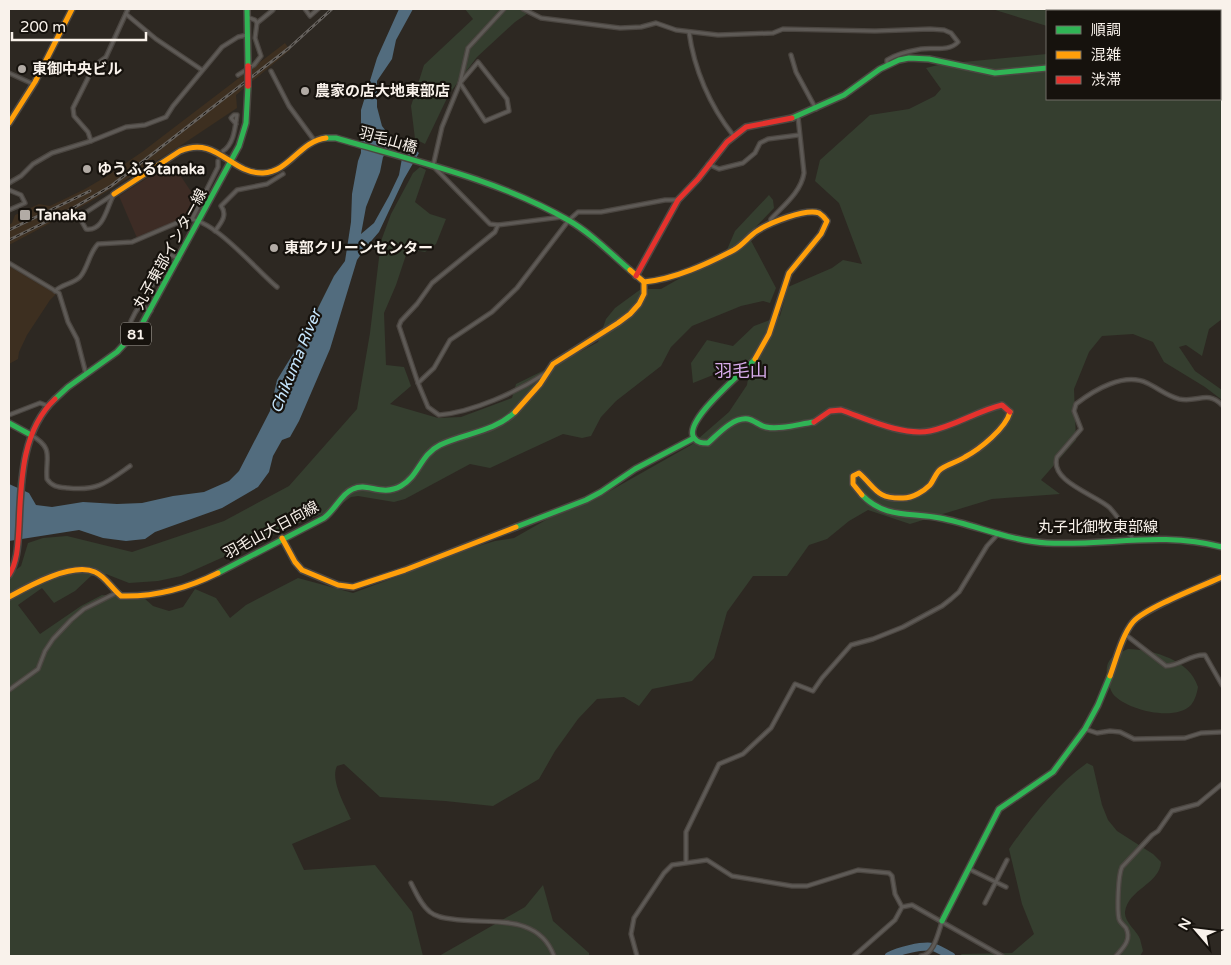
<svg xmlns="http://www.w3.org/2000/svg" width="1231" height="965" viewBox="0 0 1231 965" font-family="'Varela Round','Noto Sans JP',sans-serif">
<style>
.built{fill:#3d2f20}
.education{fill:#3d2c25}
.green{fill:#353e2f}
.water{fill:#526c7e;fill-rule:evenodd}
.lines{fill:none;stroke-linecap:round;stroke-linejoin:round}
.river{stroke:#526c7e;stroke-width:8}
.street-casing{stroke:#4b4641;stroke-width:5.5}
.fast-casing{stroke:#4b4641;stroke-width:8}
.slow-casing{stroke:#4b4641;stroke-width:8}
.jam-casing{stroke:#4b4641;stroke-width:8}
.street{stroke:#5e5a56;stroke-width:3}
.fast{stroke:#30b455;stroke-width:5}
.slow{stroke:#ff9f0a;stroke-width:5}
.jam{stroke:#e5322d;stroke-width:5}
.rail-casing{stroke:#66625e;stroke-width:3}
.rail{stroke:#16120d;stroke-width:1;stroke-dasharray:4;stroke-linecap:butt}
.jam-bridge-casing{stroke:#4b4641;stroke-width:8;stroke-linecap:butt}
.jam-bridge{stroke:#e5322d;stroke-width:5.5}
.poi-dot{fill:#b2aba5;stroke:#16120d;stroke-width:2}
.labels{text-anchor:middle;stroke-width:4.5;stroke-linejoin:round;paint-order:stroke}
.shield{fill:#16120d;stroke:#b5afa8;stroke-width:1}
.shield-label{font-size:14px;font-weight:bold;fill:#f9f2eb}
.poi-label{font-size:15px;font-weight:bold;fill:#f9f2eb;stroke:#16120d;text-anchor:start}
.street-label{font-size:15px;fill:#f9f2eb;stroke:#16120d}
.water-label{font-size:16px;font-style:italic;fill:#c5e5fc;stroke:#16120d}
.quarter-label{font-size:18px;fill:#d7abeb;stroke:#16120d}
</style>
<rect width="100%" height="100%" fill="#2d2822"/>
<g class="built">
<polygon points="285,43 290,50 236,95 237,108 174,150 88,203 9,245 9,225 12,223 15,215 39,204 50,206 85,189 107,176 142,152"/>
<polygon points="9,266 56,294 50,300 27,335 19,352 18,359 9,364"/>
</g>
<polygon class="education" points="166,166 174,166 198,202 191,214 137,238 119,196"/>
<g class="green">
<polygon points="465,9 534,9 515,22 477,57 449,94 425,144 415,139 411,106 424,65 473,19"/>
<polygon points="992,9 1107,9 1114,11 1047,11 1047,26"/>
<path d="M1220,52H1222V319L1209,329L1202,356L1186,345L1179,347L1195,371L1222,390V400L1205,387L1164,362L1153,342L1133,334L1102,336L1089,352L1074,389L1076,440L1041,480L1060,494L992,499L910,524L868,510L849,521L827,539L809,545L787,576H753L727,612L714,658L692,681L652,689L639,706L624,697L597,699L578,719L555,751L539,779L493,806L445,801L380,797L344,764L337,766C330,780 345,805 351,819L292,844L304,870L375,865L412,912L423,956H9V575L21,566L28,543L43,538L67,536L132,552L224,521L289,486L357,409L370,333L381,241L391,214L413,173L420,167L426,170L415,202L430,214L446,219L436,244L425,252L408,249L396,285L384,313L386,365L404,367L411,386L390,404L438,418L461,417L512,398L516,384L565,360L598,342L606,319L615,308L641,289H661L726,252L735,231L769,195L773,200L774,208L748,235L776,288L770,303L763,301L741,306L692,326L671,347L661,366L616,401L601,417L591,436L582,438L563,434L490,468L470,464L405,499L394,502L358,496L351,497L332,511L306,520L181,576L158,581L129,583L106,574L91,576L75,591L54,603L42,588L18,605L40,634L81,606L102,595L144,598L153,606L169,611L183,607L195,589L216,598L230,618L246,605L298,578L353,593L420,568L444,556L495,541L514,538L551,517L592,501L691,445L729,412L747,385L749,372L728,369L693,383L691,363L707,340L733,346L754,326L780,316L788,287L832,268L843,260L862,264L839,203L815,181L820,160L870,115L909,109L935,96L941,89L926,68L942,64L1047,54V99H1220Z"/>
<path d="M1128,649C1154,650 1190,660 1198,687C1197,693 1195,700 1191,705C1175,722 1126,710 1113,694C1110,690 1108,681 1107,676C1105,658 1114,655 1128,649Z"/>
<path d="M1087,763L1093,766L1102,805L1108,820L1117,831L1153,854L1161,862C1160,884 1128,889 1125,912C1124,922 1137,931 1140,939C1141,943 1142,947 1143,951L1140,956H962L961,954L1012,953L1034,934L1022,904L1009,849C1030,819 1056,785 1087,763Z"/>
<polygon points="543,885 553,921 589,953 589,956 439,956 525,907"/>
</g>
<g class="water">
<path d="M399,9H413L396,40L392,59L377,81V107L382,126L389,135L413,148L419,153L404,179L379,232L366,247L357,260L330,349L299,421L290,437L282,440L273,456L269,472L258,487L222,508L155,532L145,539L126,541L103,538L79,530L9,541V484L29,493L36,505L52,507L83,502L117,504L142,503L173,496L204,492L229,481L239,471L270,411L277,380L304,336L334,276L345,261L351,222L352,194L358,161L361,153V110L377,58ZM395,143L404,147L399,175L389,196L374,223L361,234L366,207L380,172L383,157Z"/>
<polygon points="1120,9 1189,9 1189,11 1123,11"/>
</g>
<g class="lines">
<path class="river" d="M889,956C898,951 922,945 933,947C939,949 945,953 951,956"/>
<defs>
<g id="street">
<polyline points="305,9 310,16 318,9"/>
<polyline points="504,9 468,48 460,83 442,127 433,166 490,224 498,225 562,217"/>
<path d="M523,9L541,18L620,28L641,27L656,23L676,30L718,35L773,33L783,29L875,31L930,29L944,30L951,33L958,42C949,52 933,47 921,49C910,51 896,54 887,60V64"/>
<polyline points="126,14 156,39 202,70"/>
<polyline points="257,23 273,10"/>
<path d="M689,32C694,69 710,106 733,135"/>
<polyline points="791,55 796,72 816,109"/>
<polygon points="478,62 507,99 509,111 485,121 460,83"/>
<polyline points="271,71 289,106 314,140"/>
<polyline points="9,73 33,84"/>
<polyline points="238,75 254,65 261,56 255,38 257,23 255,20 247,17"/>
<polyline points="91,141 88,132 74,116 73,108 94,66 106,57 128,9"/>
<path d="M223,151C234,144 235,128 237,115H234L231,118L236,124"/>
<polyline points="708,164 719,169 743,163 755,153 760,143 768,139 799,135"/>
<polyline points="9,183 21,176 33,164 52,153 91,141 126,127 145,125 166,117 173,106 222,47 238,37 247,35"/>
<polyline points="9,190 21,195 25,203 9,210"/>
<path d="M114,194C107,206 104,232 86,229L82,222L85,213Z"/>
<polyline points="192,219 218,167 218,161"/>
<path d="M770,223L771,219C784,205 801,192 804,173L798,117"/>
<path d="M498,225L495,232L432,283L417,304L401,321L399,326L418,383L428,407L439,415C473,412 517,392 546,373"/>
<path d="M215,231C221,223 228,215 221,206L237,190L267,184L283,174"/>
<polyline points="9,263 59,293 68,322 77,339 86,374"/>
<path d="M55,291C62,284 73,284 80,277C88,268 89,253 98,244L132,242L186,219C212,216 257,271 277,287"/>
<polyline points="140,305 151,311"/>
<polyline points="129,339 131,321 135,313 171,255 179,259"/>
<polyline points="418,383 434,368 450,340 492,312 517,288 569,220 578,212 601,212 665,200 678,200"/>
<polyline points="9,415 40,403 48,406"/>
<path d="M31,435C55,449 45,457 47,479C52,487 59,487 68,488C98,491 106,483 130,466"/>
<path d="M1133,539C1126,529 1118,517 1110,508C1097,495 1049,482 1057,457L1081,429L1074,411L1076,404C1094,390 1124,372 1147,383C1158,388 1167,396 1179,399C1198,403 1207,390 1222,405"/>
<path d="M1126,635L1166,666C1180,666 1190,654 1205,655L1222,685"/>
<polyline points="9,690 38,669 45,651 53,639 71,620 84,609 116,593"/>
<polyline points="1085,729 1097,733 1110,731 1120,732 1134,739 1185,738 1201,733 1222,732"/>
<polyline points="686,862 686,832 719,764 743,754 771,728 795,684 813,691 822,678 851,645 873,639 903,627 942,606 951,599 959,592 987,546 999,533"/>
<polyline points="969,869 1006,887"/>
<path d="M411,883C416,893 421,905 430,912C436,917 444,918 452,919C489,925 538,912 554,956"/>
<polyline points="985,903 1007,860"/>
<polyline points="637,956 631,934 634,918 664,873 672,865 707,860 732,876 792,886 807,886 858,870 889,873 892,876 895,894 902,907"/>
<polyline points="854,956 895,920 902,907 912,905 1002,956"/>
<path d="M921,956C934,955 938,933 942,922"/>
<path d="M1116,956C1123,948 1132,940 1126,928C1124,925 1120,923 1119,919C1117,910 1118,875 1122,867L1152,835L1158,831L1172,811L1198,804L1222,784"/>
</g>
<g id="fast">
<polyline points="247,9 248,66"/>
<polyline points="1220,74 1222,74"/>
<polyline points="792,118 844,95 880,69 899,60 909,58 929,59 995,73 1047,68"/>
<path d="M326,138H336C414,161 497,179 568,220C591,233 610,253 630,270"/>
<path d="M755,359C744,372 682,421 694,438C698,443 702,443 708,443C718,434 733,417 748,419C754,420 760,426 766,427C781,430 799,424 814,422"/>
<polyline points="55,399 68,387 117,352 141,326 239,146 246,123 248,86"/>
<polyline points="9,423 31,435"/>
<path d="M862,495C885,519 911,512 940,518C976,525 1010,541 1047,543C1109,546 1160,531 1222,547"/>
<polyline points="516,527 586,500 601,492 635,469 694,438"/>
<path d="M218,573L324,518C335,510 342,493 353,489C368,482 381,497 401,486C419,476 420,455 440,445C465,433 494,432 515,412"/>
<polyline points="942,921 999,809 1053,772 1085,729 1098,705 1110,676"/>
</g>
<g id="slow">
<polyline points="9,123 35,82 72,9"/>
<path d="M114,194L180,151C217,135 230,174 263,173C289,172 300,141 326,138"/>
<path d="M630,270L644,282C675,279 707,264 734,250C743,245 749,236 757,231C769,223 806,208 819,213C822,215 825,218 827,221L821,234L789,273L769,334L755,359"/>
<polyline points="515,412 540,384 553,364 618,323 630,314 639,304 644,294 644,282"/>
<path d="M862,495L853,484V476L859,473C876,488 876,499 903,498C913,498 924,491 930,485C934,480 936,472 941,469C948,464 957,462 965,457C980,449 1006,428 1010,412"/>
<polyline points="282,538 295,562 302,570 338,585 353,587 405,570 516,527"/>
<path d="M9,597C29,586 72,562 95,572C105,576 112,589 121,596C156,597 186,589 218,573"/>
<path d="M1110,676C1116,660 1122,635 1133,622C1145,608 1202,586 1222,577"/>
</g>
<g id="jam">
<polyline points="636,276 678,200 698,179 727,142 746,127 792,118"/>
<path d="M814,422L830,411L841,410C867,419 902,436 930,431C955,426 977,411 1002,405L1010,412"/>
<path d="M9,575C18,561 18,542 19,526C21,483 21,431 55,399"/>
</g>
</defs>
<use href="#street" class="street-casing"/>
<use href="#fast" class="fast-casing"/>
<use href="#slow" class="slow-casing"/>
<use href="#jam" class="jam-casing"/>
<use href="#street" class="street"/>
<use href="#fast" class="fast"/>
<use href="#slow" class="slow"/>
<use href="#jam" class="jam"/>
<defs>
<g id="rail">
<polyline points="9,230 90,191"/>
<polyline points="9,240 68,211 111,186 289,48 332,9"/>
</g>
</defs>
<use href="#rail" class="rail-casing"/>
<use href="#rail" class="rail"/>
<defs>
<polyline id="jam-bridge" points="248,66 248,86"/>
</defs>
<use href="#jam-bridge" class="jam-bridge-casing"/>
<use href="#jam-bridge" class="jam-bridge"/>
</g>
<g class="poi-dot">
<circle cx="22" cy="69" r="5"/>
<circle cx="305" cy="91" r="5"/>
<circle cx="87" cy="169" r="5"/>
<rect x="19" y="209" width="12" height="12" rx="2.5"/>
<circle cx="274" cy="248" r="5"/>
</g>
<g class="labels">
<rect class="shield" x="121" y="322.5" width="30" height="23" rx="4"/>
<g class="shield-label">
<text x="136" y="339">81</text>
</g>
<g class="poi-label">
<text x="32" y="74">東御中央ビル</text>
<text x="315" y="96">農家の店大地東部店</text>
<text x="97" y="174">ゆうふるtanaka</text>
<text x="36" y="220">Tanaka</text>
<text x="284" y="253">東部クリーンセンター</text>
</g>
<g class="street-label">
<text transform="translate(388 140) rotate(16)" y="5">羽毛山橋</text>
<text transform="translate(170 249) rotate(-61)" y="5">丸子東部インター線</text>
<text x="1098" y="532">丸子北御牧東部線</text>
<text transform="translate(271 530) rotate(-28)" y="5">羽毛山大日向線</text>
</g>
<g class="water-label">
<text transform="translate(295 361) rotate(-68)" y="6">Chikuma River</text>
</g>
<g class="quarter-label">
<text x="741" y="377">羽毛山</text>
</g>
</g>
<rect width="1231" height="965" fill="none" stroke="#f9f2eb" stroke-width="20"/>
<rect x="1046" y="10" width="175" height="90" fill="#16120d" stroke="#716c66"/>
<rect x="1056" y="26" width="25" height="8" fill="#30b455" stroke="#716c66"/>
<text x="1091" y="35" font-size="15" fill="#f9f2eb">順調</text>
<rect x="1056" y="51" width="25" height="8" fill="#ff9f0a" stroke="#716c66"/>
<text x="1091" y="60" font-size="15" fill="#f9f2eb">混雑</text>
<rect x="1056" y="76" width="25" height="8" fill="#e5322d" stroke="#716c66"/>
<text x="1091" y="85" font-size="15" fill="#f9f2eb">渋滞</text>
<g transform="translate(1196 930) rotate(298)" stroke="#16120d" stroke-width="4" paint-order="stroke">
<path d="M0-4L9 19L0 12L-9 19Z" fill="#f9f2eb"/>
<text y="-8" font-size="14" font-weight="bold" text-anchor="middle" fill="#f9f2eb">N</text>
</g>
<path d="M12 32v8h134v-8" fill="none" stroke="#f9f2eb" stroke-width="2.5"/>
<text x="20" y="32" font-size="15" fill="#f9f2eb" stroke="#16120d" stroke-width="4" paint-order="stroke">200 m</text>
</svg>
